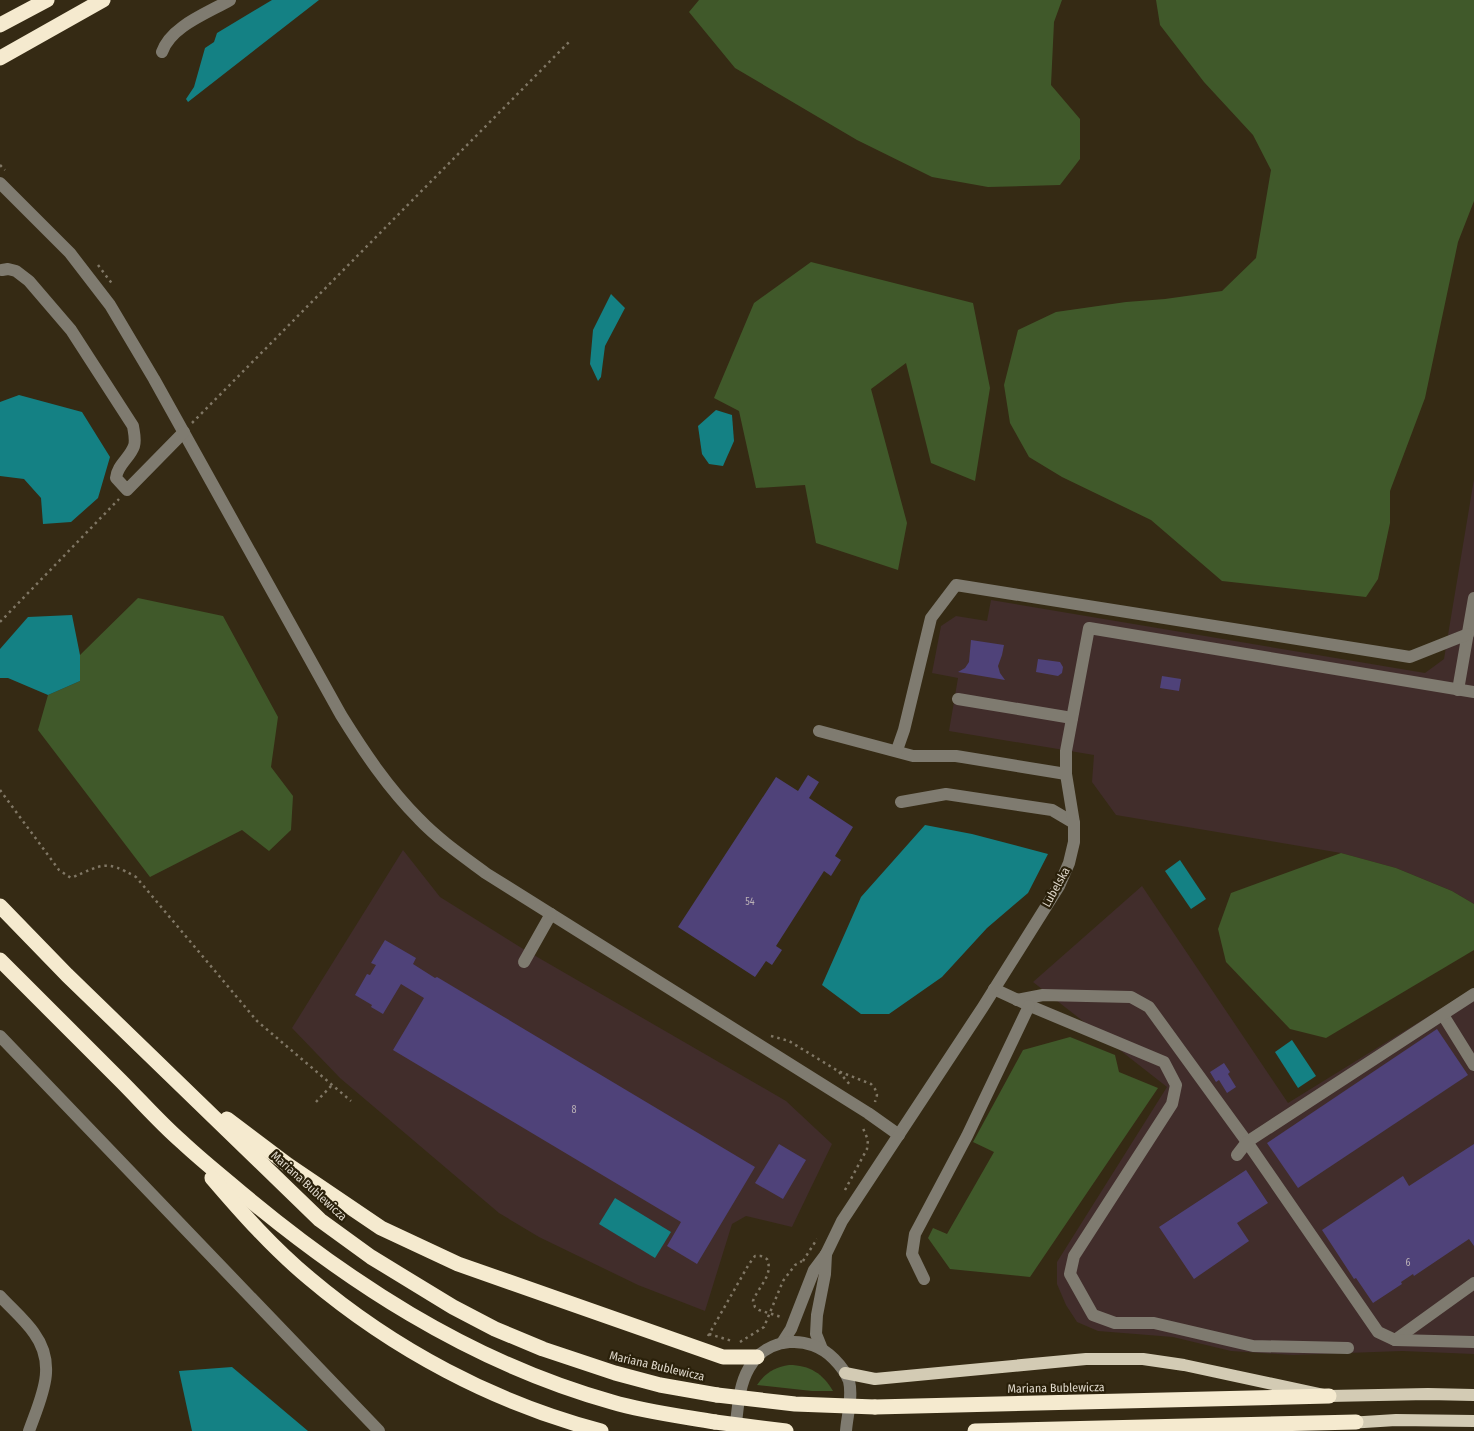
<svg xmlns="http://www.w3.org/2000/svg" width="1474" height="1431" viewBox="0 0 1474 1431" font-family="'Fira Sans Condensed',sans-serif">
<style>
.industrial{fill:#412d2b}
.green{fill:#40592a}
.water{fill:#148184}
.building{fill:#4f4279}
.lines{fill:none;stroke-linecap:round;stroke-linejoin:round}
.path{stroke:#807765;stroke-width:2.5;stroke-dasharray:2.5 4;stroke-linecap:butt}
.minor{stroke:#7f7b70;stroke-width:12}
.major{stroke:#d3cbb4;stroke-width:12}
.highway{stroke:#f5eacf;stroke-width:15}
.highway-bridge{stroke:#f5eacf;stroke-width:15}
.labels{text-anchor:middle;stroke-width:4.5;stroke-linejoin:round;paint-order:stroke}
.number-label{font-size:10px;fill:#bbb2b6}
.street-label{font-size:12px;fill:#dfd8cb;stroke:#2a200a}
</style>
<rect width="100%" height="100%" fill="#352a14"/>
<g class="industrial">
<polygon points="1474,479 1474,904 1452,891 1396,868 1341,853 1116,815 1092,782 1094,755 949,731 958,678 932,673 941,626 956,616 987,621 991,600 1425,673 1444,659"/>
<polygon points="403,850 440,897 520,947 786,1101 832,1144 792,1227 746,1216 732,1224 705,1311 638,1285 539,1237 499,1213 340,1078 292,1028"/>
<polygon points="1142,886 1288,1103 1474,988 1474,1354 1402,1351 1293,1355 1231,1351 1173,1337 1098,1331 1077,1322 1066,1305 1057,1284 1057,1262 1167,1087 1033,982"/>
</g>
<g class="green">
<polygon points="699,0 1062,0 1054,22 1051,85 1080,119 1080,159 1060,185 988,187 932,177 857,140 735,68 689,12"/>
<polygon points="1156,0 1474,0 1474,201 1458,242 1425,398 1390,491 1390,523 1378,579 1366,597 1222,581 1151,520 1062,477 1029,457 1010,423 1004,385 1018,330 1056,312 1126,302 1165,299 1222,291 1256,258 1271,170 1253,135 1204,82 1160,25"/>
<polygon points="811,262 973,303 990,388 975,481 931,463 906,363 871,389 907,523 898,570 816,543 805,485 756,488 739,411 714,398 754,303"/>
<polygon points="138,598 223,616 278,717 271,767 293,796 291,830 269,851 242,830 150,877 38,730 48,695 80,681 80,655"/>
<polygon points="1341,853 1396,868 1452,891 1474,904 1474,950 1326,1038 1290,1029 1226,962 1218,929 1231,893"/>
<polygon points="1070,1037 1115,1055 1119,1072 1158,1088 1030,1277 950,1269 928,1238 933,1228 947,1234 994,1152 973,1142 1023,1050"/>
<path d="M789,1365C810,1365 823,1374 833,1391H812L757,1385C765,1373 775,1367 789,1365Z"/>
</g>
<g class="water">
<polygon points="272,0 319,0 188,102 186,99 194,87 205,48 214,42 217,33"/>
<polygon points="611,294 625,308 605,346 601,377 598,381 590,364 593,330"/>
<polygon points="19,395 82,412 110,457 98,498 71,522 43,524 41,498 24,479 0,476 0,402"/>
<polygon points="716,410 732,415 734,441 723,466 709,464 702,454 698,426"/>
<polygon points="72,615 80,655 80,681 48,695 8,678 0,678 0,649 28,617"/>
<polygon points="925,825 972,834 1048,854 1028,893 987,928 942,977 889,1014 861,1014 822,985 861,897"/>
<polygon points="1180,860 1206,899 1191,909 1165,871"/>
<polygon points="1292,1040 1316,1076 1298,1088 1275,1052"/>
<polygon points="615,1198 671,1232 655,1258 599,1224"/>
<polygon points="232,1367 308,1431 192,1431 179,1371"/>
</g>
<g class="building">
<polygon points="971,640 1004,645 1002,655 998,666 1000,673 1005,680 958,672 965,668 969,662"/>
<polygon points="1038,659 1060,662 1063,667 1062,673 1058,676 1036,672"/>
<polygon points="1162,676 1181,679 1179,691 1160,688"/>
<polygon points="808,775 819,782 809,798 853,827 835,856 841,860 831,876 824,871 776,946 782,950 772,965 766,961 755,977 678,927 776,777 798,791"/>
<polygon points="385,940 416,958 413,964 435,978 437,977 755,1167 697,1264 667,1246 681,1222 393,1050 424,998 401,984 383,1014 371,1007 372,1005 355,995 367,974 370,975 376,965 371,963"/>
<polygon points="1437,1029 1468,1075 1298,1188 1267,1143"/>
<polygon points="1224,1063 1230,1072 1228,1074 1236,1087 1227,1093 1219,1080 1216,1082 1210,1072"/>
<polygon points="779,1144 806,1160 783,1199 755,1183"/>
<polygon points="1474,1144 1474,1246 1469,1239 1414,1276 1413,1274 1401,1282 1402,1284 1373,1303 1356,1278 1354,1279 1322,1230 1403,1176 1409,1186"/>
<polygon points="1246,1170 1268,1203 1237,1223 1249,1241 1194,1279 1159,1227"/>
</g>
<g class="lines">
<g class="path">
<polyline points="0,165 5,170"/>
<polyline points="98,265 113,285"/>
<polyline points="192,423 569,42"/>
<polyline points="0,622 119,499"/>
<path d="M0,790L59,870L71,878C102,865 105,859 136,877L257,1021L351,1101"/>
<polyline points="771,1036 789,1041 838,1071 871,1084 875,1089 877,1095 875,1102"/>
<polyline points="839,1072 851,1086"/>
<polyline points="316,1102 332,1085"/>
<polyline points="845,1190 867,1149 868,1140 862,1126"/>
<polyline points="803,1261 817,1239"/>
<polyline points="709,1334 732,1341"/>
<path d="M708,1336L749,1264L755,1256H761L767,1259C774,1275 758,1287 753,1301L755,1307L759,1310L781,1317L782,1315"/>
<polyline points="740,1342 764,1327 783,1281 795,1265 802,1261"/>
</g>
<g class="minor">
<path d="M162,52C171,26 208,13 230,0"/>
<path d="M0,183L70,253L110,305L154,379L341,715C364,752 388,788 419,819C439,840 464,857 487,874L868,1113L899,1135"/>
<path d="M2,270L8,269L16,271L29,281L71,330L133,426C134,433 136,440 134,446C130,458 117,465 116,478L127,490L184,432"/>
<polyline points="1458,690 1474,598"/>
<polyline points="958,699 1072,718"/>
<polyline points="819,731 913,756 956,756 1066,774"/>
<polyline points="897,750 904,730 931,618 956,585 1410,657 1468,634"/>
<polyline points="901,802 946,794 1052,810 1074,823"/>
<polyline points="524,962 551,914"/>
<polyline points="994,989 1035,1008 1164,1062 1176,1085 1172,1104 1074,1256 1070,1274 1093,1315 1115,1323 1154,1323 1253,1346 1348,1348"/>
<polyline points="1017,1000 1043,995 1131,997 1149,1007 1247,1142 1378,1332 1395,1340 1474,1283"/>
<polyline points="1443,1015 1474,1065"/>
<polyline points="0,1036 379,1431"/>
<polyline points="1237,1155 1247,1142 1474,994"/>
<polyline points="924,1279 912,1254 915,1234 967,1136 1029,1006"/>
<path d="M0,1296C11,1308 25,1320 34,1333C58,1366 41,1397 29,1431"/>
<polyline points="1395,1340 1474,1342"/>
<polyline points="782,1343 791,1329 814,1270 826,1254 842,1221 983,1007 1059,886 1069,863 1074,842 1074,823 1066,774 1066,751 1089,628 1474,692"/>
<polyline points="822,1349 816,1334 817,1315 825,1274 826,1254"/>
<path d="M735,1431C738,1410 738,1387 749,1368C767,1336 810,1334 834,1359C840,1365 846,1373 849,1381C853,1397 847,1416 846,1431"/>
</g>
<g class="major">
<polyline points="845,1373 875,1379 1086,1359 1143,1359 1184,1365 1329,1396 1428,1394 1474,1395"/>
<polyline points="1348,1423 1396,1420 1474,1421"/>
</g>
<g class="highway">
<polyline points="0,25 47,0"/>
<polyline points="0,58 103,0"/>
<polyline points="0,906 67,975 320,1220 371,1257 453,1307 495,1329 543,1349 615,1373 660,1385 717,1395"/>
<path d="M0,960C40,1000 80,1040 120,1080C141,1101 160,1123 182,1142C198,1157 215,1171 232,1185C344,1280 469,1362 612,1402C646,1412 680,1416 715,1422"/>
<polyline points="227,1119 288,1165 381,1228 458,1264 723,1357 757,1357"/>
<path d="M212,1178C242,1213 273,1248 309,1278C393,1349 494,1403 601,1431"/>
<polyline points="875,1407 1329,1396"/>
<polyline points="975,1431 1356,1422"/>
</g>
<g class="highway-bridge">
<polyline points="717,1395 795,1404 875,1407"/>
<polyline points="715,1422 786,1431"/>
</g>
</g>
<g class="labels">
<g class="number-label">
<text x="750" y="905">54</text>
<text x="574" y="1113">8</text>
<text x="1408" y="1266">6</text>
</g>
<g class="street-label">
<text transform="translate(1056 887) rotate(-61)" y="4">Lubelska</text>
<text transform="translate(309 1186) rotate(42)" y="4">Mariana Bublewicza</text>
<text transform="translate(657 1366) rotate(13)" y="4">Mariana Bublewicza</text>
<text transform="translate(1056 1388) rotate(-1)" y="4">Mariana Bublewicza</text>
</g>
</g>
</svg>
